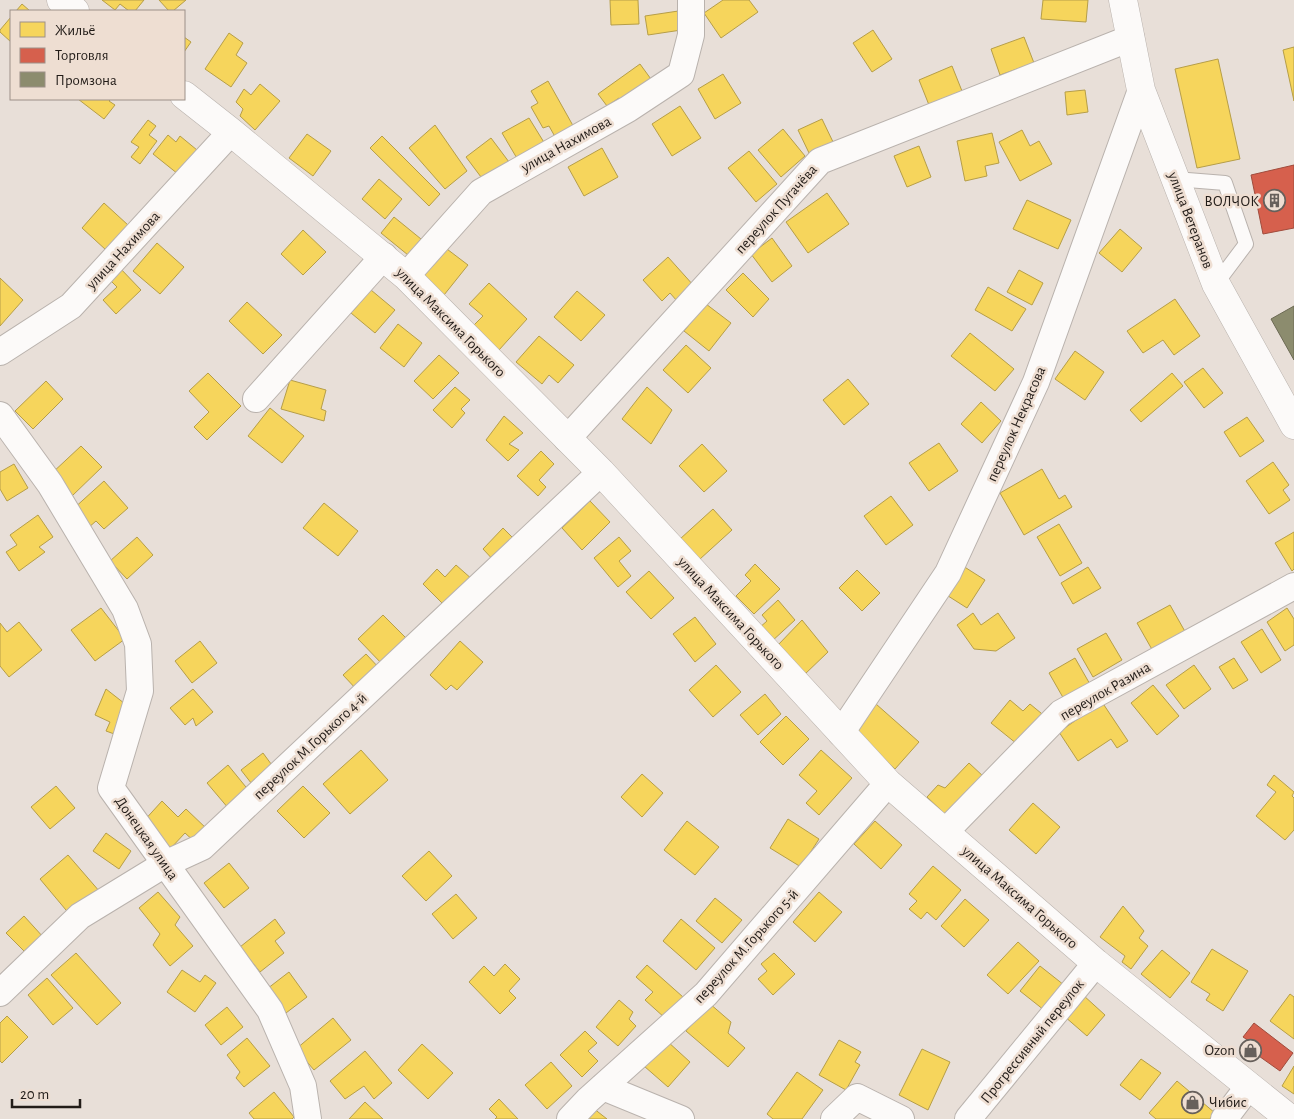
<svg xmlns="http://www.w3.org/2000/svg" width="1294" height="1119" viewBox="0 0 1294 1119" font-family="'Alegreya Sans',sans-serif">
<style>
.homes{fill:#f6d55c;stroke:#b69e48}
.shops{fill:#d6604d;stroke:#a04c3d}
.industry{fill:#8c8c6e;stroke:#6c6a54}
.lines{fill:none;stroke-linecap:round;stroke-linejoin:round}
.lane-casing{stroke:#b9b2ad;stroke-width:16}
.street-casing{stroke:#b9b2ad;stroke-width:28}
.secondary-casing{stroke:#b9b2ad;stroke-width:29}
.lane{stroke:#fcfaf9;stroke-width:14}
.street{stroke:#fcfaf9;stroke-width:26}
.secondary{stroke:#fcfaf9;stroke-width:28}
.labels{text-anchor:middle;stroke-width:5;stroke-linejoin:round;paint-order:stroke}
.street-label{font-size:15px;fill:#221c18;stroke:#eeded2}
.poi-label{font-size:15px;fill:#221c18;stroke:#eeded2;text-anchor:end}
</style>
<rect width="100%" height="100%" fill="#e8dfd8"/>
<g class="homes">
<polygon points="102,0 144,0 135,11 129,11 120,4 115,10"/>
<polygon points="159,0 186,0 173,11 169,11"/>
<polygon points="610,0 638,0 639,24 611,25"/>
<polygon points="723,0 749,0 758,12 721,38 704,13"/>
<polygon points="1043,0 1088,0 1086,22 1041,19"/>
<polygon points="22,4 30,11 16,11"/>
<polygon points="685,10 688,29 648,35 645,16"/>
<polygon points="11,17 11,42 0,32 0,30"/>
<polygon points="873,30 892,59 872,72 853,43"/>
<polygon points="229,33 243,43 236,55 247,63 231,87 205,69"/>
<polygon points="184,37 191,42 184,52"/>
<polygon points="1024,37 1034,63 1000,75 991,49"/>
<polygon points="1294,47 1294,101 1283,50"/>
<polygon points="1218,59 1240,159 1197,168 1175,69"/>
<polygon points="640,64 656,86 625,107 619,98 607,106 598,94"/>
<polygon points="952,66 962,91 929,105 919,80"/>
<polygon points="723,74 741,103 715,119 698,89"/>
<polygon points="548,81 576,131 558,142 549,126 543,128 531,107 538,103 531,91"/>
<polygon points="260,84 280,101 255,130 240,116 243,109 236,102 244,89 251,95"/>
<polygon points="1085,90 1088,112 1067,115 1065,92"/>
<polygon points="78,99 111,99 109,101 115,105 104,119"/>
<polygon points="680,106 701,138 672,156 652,124"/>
<polygon points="529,118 545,144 518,160 502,133"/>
<polygon points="822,119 834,144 810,155 798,130"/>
<polygon points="148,120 156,126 149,135 157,141 140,164 131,157 139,147 131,142"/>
<polygon points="435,125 467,171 445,189 409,148"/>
<polygon points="783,129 805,156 781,177 758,150"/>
<polygon points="1022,130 1030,146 1039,141 1052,164 1020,181 999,142"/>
<polygon points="992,133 999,163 985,166 987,176 965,181 957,141"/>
<polygon points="307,134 331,151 313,176 289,158"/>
<polygon points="168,135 176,142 180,136 197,150 178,174 153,154"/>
<polygon points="382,136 440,194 429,206 370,148"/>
<polygon points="491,138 509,162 484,181 466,157"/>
<polygon points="919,146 931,177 907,187 894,156"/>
<polygon points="602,148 618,177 584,196 568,167"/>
<polygon points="749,151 777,184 756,202 728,168"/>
<polygon points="379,179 402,199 385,219 362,199"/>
<polygon points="827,193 849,224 808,253 786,222"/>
<polygon points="1027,200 1071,220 1058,249 1013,229"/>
<polygon points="104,203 128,225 106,250 82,228"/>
<polygon points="394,217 421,239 408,255 381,233"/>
<polygon points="1120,229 1142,248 1122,272 1099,253"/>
<polygon points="303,230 326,252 303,275 281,254"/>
<polygon points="772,238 792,266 772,282 751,254"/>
<polygon points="157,243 184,267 160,294 133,271"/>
<polygon points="443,246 468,265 444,295 420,276"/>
<polygon points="668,257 694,286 677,301 670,293 662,301 643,280"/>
<polygon points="119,267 141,290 116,314 103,300 117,287 108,278"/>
<polygon points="1019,270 1043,283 1032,305 1007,292"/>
<polygon points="743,273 769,299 753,317 726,290"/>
<polygon points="0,278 23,300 0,326"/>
<polygon points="489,283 527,319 499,350 473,326 483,316 469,304"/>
<polygon points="988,287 1026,309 1012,331 975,310"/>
<polygon points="371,290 395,310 375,333 351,313"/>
<polygon points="577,291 605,315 581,341 554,317"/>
<polygon points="1175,299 1200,336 1174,355 1163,340 1143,353 1127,331"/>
<polygon points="247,302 282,335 263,354 229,321"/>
<polygon points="706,304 731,323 709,351 684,331"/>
<polygon points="398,324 422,343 404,367 380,348"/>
<polygon points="970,333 1014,369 995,391 951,356"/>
<polygon points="539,336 574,365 558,383 549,375 542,384 516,362"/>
<polygon points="686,345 711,368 688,393 663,370"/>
<polygon points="1075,351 1104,372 1085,400 1055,379"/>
<polygon points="439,355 459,373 433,399 414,381"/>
<polygon points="1203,368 1223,393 1204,408 1184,382"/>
<polygon points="208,373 241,406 207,440 194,427 209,412 189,391"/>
<polygon points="1172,373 1183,386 1141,422 1130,410"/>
<polygon points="848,379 869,404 844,425 823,400"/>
<polygon points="290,380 326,390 321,409 326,411 324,421 281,409"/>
<polygon points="46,381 63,399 33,429 15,411"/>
<polygon points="455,387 470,400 461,409 465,413 452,428 433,410"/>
<polygon points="647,387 672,410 651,444 622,419"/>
<polygon points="981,402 1001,421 982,443 961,424"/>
<polygon points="270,408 304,436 282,463 248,436"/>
<polygon points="504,416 523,433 509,444 519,450 508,461 486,440"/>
<polygon points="1247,417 1264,441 1240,457 1224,432"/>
<polygon points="939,443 958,471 929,491 909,463"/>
<polygon points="702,444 727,471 704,492 679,466"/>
<polygon points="81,446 102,467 72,496 51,474"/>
<polygon points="541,451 554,464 539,480 546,487 538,496 517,476"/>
<polygon points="1273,462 1289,485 1283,490 1290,500 1269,514 1246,481"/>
<polygon points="14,464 28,488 7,501 0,489 0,472"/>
<polygon points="1042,469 1059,499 1065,495 1072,507 1024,535 1000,493"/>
<polygon points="104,481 128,508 104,529 96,521 88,528 72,510"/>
<polygon points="891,496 913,525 886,545 864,516"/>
<polygon points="590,501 610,522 582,550 562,528"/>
<polygon points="324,503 358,531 338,556 303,528"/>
<polygon points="713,509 732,530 700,559 680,539"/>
<polygon points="38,515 53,537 39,547 45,552 19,571 6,552 17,545 10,535"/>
<polygon points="1059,524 1082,563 1060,576 1037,537"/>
<polygon points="503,528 518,543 497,564 483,549"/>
<polygon points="1294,532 1294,569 1292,571 1275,543"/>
<polygon points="137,537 153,555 127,579 110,561"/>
<polygon points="619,537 631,551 619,561 631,576 618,587 594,558"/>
<polygon points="755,564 780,589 754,614 736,596 751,581 745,575"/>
<polygon points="456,565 473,580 447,608 423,584 437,569 445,577"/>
<polygon points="963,566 985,580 967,608 945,594"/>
<polygon points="1088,567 1101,588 1073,604 1061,583"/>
<polygon points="857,570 880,593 862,611 839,588"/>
<polygon points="649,571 674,598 651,619 626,592"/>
<polygon points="778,600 795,620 771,642 759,628 767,621 762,615"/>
<polygon points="1170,605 1187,635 1154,653 1137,623"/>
<polygon points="101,608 125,639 95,661 71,630"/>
<polygon points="1287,608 1294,619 1294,645 1285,651 1267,622"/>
<polygon points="973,613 981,625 998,613 1015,638 996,651 974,649 957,625"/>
<polygon points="383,615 410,642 384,666 358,639"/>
<polygon points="695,617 716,644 695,662 673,634"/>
<polygon points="802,620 828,652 804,675 778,645"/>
<polygon points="19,622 42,650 9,677 0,666 0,623 7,632"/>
<polygon points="1262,629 1281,660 1261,673 1241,642"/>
<polygon points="1106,633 1122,660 1093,677 1077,649"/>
<polygon points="200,641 217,663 192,683 175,661"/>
<polygon points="460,641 483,662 457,690 451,685 446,690 430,675"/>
<polygon points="366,654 381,670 358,691 343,675"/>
<polygon points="1075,658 1091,686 1065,701 1049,673"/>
<polygon points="1234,658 1248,680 1233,689 1219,667"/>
<polygon points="716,665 741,692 713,717 689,690"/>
<polygon points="1194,665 1211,689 1184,709 1166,685"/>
<polygon points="1153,685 1179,716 1157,735 1131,703"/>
<polygon points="106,689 129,707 117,735 106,731 110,722 95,715"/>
<polygon points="193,689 213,712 196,726 193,718 185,725 170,708"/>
<polygon points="765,694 781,714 758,735 740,715"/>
<polygon points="1010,700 1023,711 1030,704 1047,718 1022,748 991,723"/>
<polygon points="1102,702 1128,741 1117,748 1111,739 1078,761 1059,732"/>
<polygon points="876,704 919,742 895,769 853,731"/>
<polygon points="786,716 809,739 783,765 760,742"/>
<polygon points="361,750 388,780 350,814 323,784"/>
<polygon points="821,750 852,778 819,815 806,803 817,791 799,775"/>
<polygon points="263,753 277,772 255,788 241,770"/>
<polygon points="969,763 984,777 948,817 927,797 938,785 945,788"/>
<polygon points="228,765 250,792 229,809 207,783"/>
<polygon points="642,774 663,793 642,817 621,797"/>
<polygon points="1274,775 1294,792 1292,796 1294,798 1294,830 1285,840 1256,816 1276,792 1267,785"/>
<polygon points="56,786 75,808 50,829 31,807"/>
<polygon points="303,786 330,813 304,838 277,811"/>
<polygon points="162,801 178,817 186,809 208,830 196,843 185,833 170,849 142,823"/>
<polygon points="1033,803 1060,827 1036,854 1009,830"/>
<polygon points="788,819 819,839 801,867 770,848"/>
<polygon points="687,821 719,847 695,875 664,850"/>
<polygon points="875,821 902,845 881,869 854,844"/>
<polygon points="106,833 131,851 119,869 93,851"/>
<polygon points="429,851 452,876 426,901 402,876"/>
<polygon points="68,855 100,892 71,916 40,879"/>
<polygon points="229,863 249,888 224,908 204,883"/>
<polygon points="933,866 961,890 936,920 927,912 921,919 909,909 917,901 909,894"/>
<polygon points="158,892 180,917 175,925 193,946 170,966 153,945 160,934 139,908"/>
<polygon points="819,892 842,912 815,942 793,922"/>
<polygon points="456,894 477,918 453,939 432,914"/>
<polygon points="715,898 742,920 722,943 696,921"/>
<polygon points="965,899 989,920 964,947 941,926"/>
<polygon points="1123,906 1144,931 1139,938 1148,946 1131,969 1122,962 1125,956 1100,937"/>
<polygon points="24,916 44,938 27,954 6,933"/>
<polygon points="275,919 285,933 275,941 284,953 260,972 240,947"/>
<polygon points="681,919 715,948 696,970 663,941"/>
<polygon points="1018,942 1039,961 1008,994 987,975"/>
<polygon points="1212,949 1248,971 1223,1011 1206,1000 1210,994 1191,982"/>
<polygon points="1162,950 1190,973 1170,998 1141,974"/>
<polygon points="76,953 121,1003 97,1025 51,975"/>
<polygon points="774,953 795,974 773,995 758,979 767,971 761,964"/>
<polygon points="505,964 520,979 509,991 516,998 500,1014 469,982 484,966 494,976"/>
<polygon points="647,965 683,997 665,1018 645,1000 653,992 636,977"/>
<polygon points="1040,966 1064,985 1044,1010 1020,991"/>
<polygon points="182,970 200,982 205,975 216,983 195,1012 167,992"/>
<polygon points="289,972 307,997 282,1016 263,992"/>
<polygon points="47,978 73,1008 53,1025 28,995"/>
<polygon points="1290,994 1294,997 1294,1039 1270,1021"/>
<polygon points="1083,995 1105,1015 1087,1036 1064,1016"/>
<polygon points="619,1000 633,1012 629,1019 636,1026 618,1046 596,1027"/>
<polygon points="709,1003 731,1022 728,1033 745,1048 728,1067 686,1031"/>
<polygon points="227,1007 243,1027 221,1045 205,1025"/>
<polygon points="7,1016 28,1037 2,1063 0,1061 0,1023"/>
<polygon points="333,1018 351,1040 314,1070 296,1049"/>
<polygon points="585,1031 597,1043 588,1051 598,1061 582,1077 560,1055"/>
<polygon points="247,1038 270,1066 244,1087 236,1078 240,1072 227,1055"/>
<polygon points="839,1040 861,1052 855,1062 860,1065 846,1090 819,1075"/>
<polygon points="667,1041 690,1062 668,1087 644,1066"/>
<polygon points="422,1044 453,1073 428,1099 398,1070"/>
<polygon points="922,1049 950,1062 928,1110 899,1095"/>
<polygon points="365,1051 392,1083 374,1099 364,1086 345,1099 330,1081"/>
<polygon points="1141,1059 1161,1073 1140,1100 1120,1085"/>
<polygon points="551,1062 572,1086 547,1109 525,1085"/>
<polygon points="1294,1066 1294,1094 1282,1086"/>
<polygon points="797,1072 823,1090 802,1119 773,1119 767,1114"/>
<polygon points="1177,1081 1215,1113 1210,1119 1156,1119 1149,1113"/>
<polygon points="274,1092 294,1117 292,1119 254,1119 249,1113"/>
<polygon points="499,1099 518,1119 495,1119 497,1117 489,1109"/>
<polygon points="365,1102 383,1119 349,1119"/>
<polygon points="593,1108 607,1119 585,1119"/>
</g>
<g class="shops">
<polygon points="1294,165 1294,228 1263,234 1251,175"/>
<polygon points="1254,1023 1293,1053 1280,1071 1256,1054 1252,1059 1242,1051 1249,1041 1243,1037"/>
</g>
<polygon class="industry" points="1294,306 1294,360 1271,319"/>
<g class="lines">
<defs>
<polyline id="lane" points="1175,179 1225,183 1246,244 1216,284"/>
<g id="street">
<polyline points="406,276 481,192 628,109 681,74 691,35 691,0"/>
<polyline points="0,352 71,306 231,132"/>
<polyline points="256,399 384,256"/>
<polyline points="0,415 50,484 125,609 138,644 140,691 111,788 270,1010 303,1086 308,1119"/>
<polyline points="567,439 820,161 1131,38"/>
<polyline points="841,733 948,573 1036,382 1141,90"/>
<polyline points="945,832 1061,713 1294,586"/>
<polyline points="0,993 80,916 165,864 202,847 601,472"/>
<polyline points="603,1087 681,1119"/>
<polyline points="570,1119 588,1100 706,994 888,783"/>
<polyline points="834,1119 857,1097 901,1119"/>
<polyline points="968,1119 1096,963"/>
<polyline points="1224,1119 1249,1086"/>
</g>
<g id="secondary">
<polyline points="61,0 75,11"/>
<polyline points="1123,0 1141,90 1216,284 1294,425"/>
<polyline points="184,95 231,132 406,276 601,472 888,783 1096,963 1290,1119"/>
</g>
</defs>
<use href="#lane" class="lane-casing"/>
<use href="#street" class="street-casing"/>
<use href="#secondary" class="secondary-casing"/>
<use href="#lane" class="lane"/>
<use href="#street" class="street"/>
<use href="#secondary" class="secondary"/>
</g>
<defs>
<symbol id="building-ring" viewBox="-11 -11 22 22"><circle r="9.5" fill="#eeded2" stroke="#67605b" stroke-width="1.5"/><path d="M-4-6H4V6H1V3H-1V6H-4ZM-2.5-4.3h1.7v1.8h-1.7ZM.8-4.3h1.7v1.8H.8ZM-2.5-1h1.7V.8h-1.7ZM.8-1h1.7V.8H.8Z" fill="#67605b"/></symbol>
<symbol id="shop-ring" viewBox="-11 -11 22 22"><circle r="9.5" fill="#eeded2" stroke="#67605b" stroke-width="1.5"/><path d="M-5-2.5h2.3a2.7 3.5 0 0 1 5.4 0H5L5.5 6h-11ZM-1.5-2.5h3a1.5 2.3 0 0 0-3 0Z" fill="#67605b"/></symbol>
</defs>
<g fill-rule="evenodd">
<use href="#building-ring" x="1262" y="188" width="25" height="25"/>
<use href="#shop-ring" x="1238" y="1038" width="25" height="25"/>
<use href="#shop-ring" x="1180" y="1090" width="25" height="25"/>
</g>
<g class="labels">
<g class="street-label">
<text transform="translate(566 144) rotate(-29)" y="5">улица Нахимова</text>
<text transform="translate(776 209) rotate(-48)" y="5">переулок Пугачёва</text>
<text transform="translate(1191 220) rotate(69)" y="5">улица Ветеранов</text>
<text transform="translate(123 250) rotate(-47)" y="5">улица Нахимова</text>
<text transform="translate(451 322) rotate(45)" y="5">улица Максима Горького</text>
<text transform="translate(1016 424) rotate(-66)" y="5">переулок Некрасова</text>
<text transform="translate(731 613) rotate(47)" y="5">улица Максима Горького</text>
<text transform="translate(1105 691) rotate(-30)" y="5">переулок Разина</text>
<text transform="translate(310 746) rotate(-43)" y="5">переулок М.Горького 4-й</text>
<text transform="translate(147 838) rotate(55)" y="5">Донецкая улица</text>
<text transform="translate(1020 897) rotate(41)" y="5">улица Максима Горького</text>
<text transform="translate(746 946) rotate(-48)" y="5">переулок М.Горького 5-й</text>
<text transform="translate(1032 1041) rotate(-51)" y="5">Прогрессивный переулок</text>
</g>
<g class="poi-label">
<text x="1259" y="206">ВОЛЧОК</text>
<text x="1235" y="1055">Ozon</text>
<text x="1209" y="1107" text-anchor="start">Чибис</text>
</g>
</g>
<rect x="10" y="10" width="175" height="90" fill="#eeded2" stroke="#9c9088"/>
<rect x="20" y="22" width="25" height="15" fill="#f6d55c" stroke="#9c9088"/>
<text x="55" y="35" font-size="15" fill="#221c18">Жильё</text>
<rect x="20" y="48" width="25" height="15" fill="#d6604d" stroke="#9c9088"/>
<text x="55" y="60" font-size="15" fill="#221c18">Торговля</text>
<rect x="20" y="72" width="25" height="15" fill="#8c8c6e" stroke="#9c9088"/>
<text x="55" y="85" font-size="15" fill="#221c18">Промзона</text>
<path d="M12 1099v8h68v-8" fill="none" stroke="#221c18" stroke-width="2.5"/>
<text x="20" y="1099" font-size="15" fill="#221c18" stroke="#eeded2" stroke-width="4" paint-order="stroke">20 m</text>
</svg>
